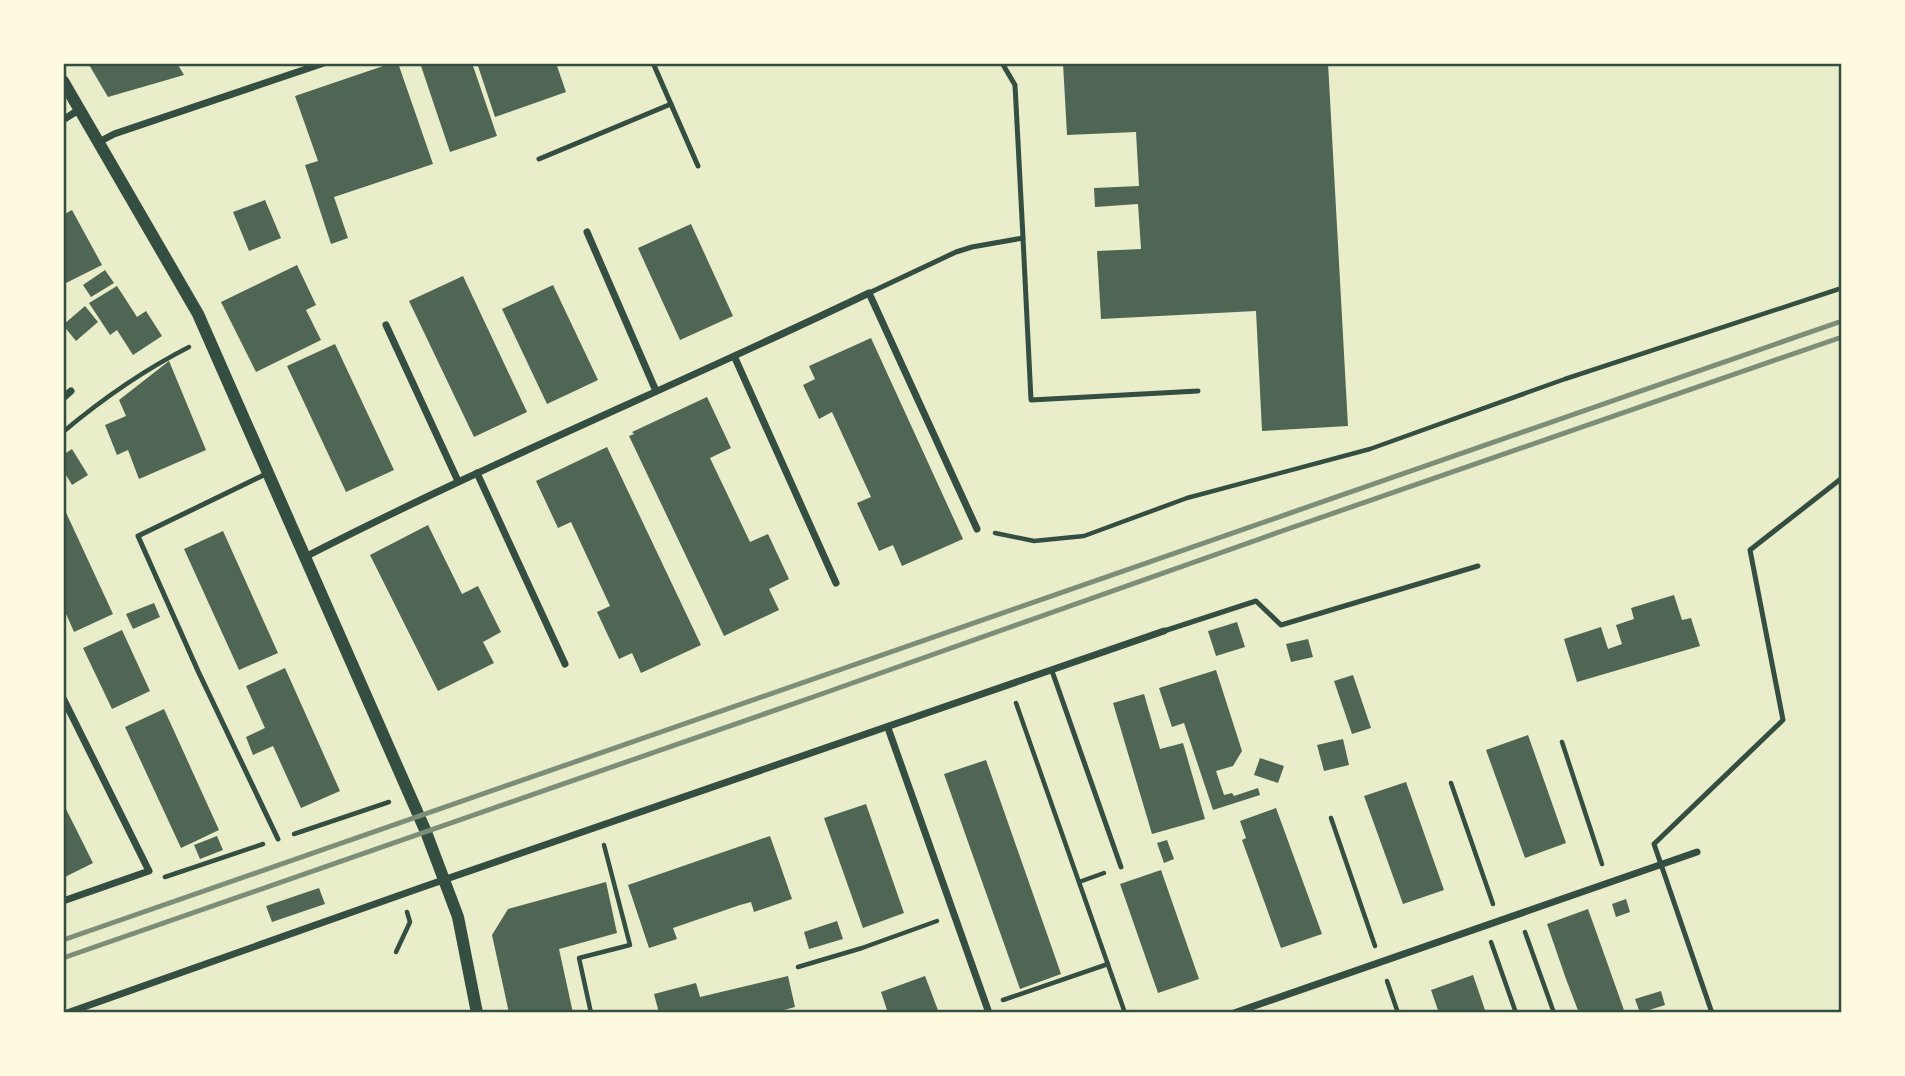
<svg xmlns="http://www.w3.org/2000/svg" width="1905" height="1076" viewBox="0 0 1905 1076" font-family="Rubik,sans-serif">
<style>
.building{fill:#4f6655}
.lines{fill:none;stroke-linecap:round;stroke-linejoin:round}
.path{stroke:#344e41;stroke-width:4.5}
.service{stroke:#344e41;stroke-width:5}
.minor{stroke:#344e41;stroke-width:7}
.tertiary{stroke:#344e41;stroke-width:12}
.rail{stroke:#7c8e77;stroke-width:5}
.neatline{fill:none;stroke:#344e41;stroke-width:2.5}
</style>
<rect width="100%" height="100%" fill="#e9edc9"/>
<g class="building">
<polygon points="88,63 177,63 184,75 108,97"/>
<polygon points="392,63 398,63 433,164 334,197 348,238 331,244 305,165 318,161 295,96"/>
<polygon points="420,63 472,63 497,136 450,152"/>
<polygon points="477,63 556,63 566,92 495,117"/>
<polygon points="1063,63 1328,63 1348,426 1262,431 1256,311 1101,319 1097,251 1141,249 1138,204 1095,207 1094,188 1139,186 1136,132 1067,135"/>
<polygon points="265,200 281,238 249,251 233,212"/>
<polygon points="72,210 102,265 66,283 63,277 63,215"/>
<polygon points="691,224 733,316 680,340 638,248"/>
<polygon points="297,265 316,305 306,310 321,340 256,372 221,302"/>
<polygon points="105,270 114,283 91,297 83,285"/>
<polygon points="463,276 527,412 474,437 409,301"/>
<polygon points="553,285 598,380 547,404 502,309"/>
<polygon points="117,286 137,317 146,311 162,336 133,355 117,330 110,335 89,303"/>
<polygon points="85,306 98,322 76,341 63,325"/>
<polygon points="871,338 963,539 902,566 893,545 879,551 857,503 871,497 832,412 819,419 803,385 815,379 809,366"/>
<polygon points="335,344 394,470 346,492 287,366"/>
<polygon points="169,361 206,450 139,479 128,450 117,455 105,425 126,416 119,400"/>
<polygon points="707,397 731,448 710,458 750,542 768,534 789,579 769,589 779,610 724,636 629,436 634,434 632,432"/>
<polygon points="607,447 701,645 641,673 632,653 619,659 597,612 610,606 571,522 558,528 536,481"/>
<polygon points="72,449 88,475 72,485 63,470 63,455"/>
<polygon points="63,506 113,614 74,632 63,607"/>
<polygon points="428,525 462,594 478,586 501,632 483,642 494,663 438,691 370,555"/>
<polygon points="223,531 278,653 239,670 184,549"/>
<polygon points="1674,595 1682,620 1691,618 1700,646 1577,682 1564,639 1601,627 1608,649 1622,644 1616,625 1634,619 1631,608"/>
<polygon points="154,603 160,617 133,629 126,614"/>
<polygon points="1237,622 1245,647 1216,656 1208,631"/>
<polygon points="122,630 150,691 112,709 83,648"/>
<polygon points="1308,639 1313,657 1291,662 1286,644"/>
<polygon points="285,668 340,791 301,808 273,746 253,755 246,737 265,728 246,686"/>
<polygon points="1216,670 1242,751 1233,766 1216,771 1224,795 1232,793 1234,796 1258,788 1260,795 1213,810 1184,723 1172,727 1159,688"/>
<polygon points="1353,675 1371,728 1352,734 1334,681"/>
<polygon points="1144,694 1160,749 1183,743 1205,819 1152,834 1113,703"/>
<polygon points="164,709 219,830 181,848 125,727"/>
<polygon points="1528,735 1566,843 1525,858 1486,750"/>
<polygon points="1343,739 1349,765 1324,771 1317,745"/>
<polygon points="1260,758 1284,766 1278,783 1254,775"/>
<polygon points="986,760 1061,974 1020,989 944,774"/>
<polygon points="1406,782 1444,890 1403,904 1364,796"/>
<polygon points="63,803 93,863 63,878"/>
<polygon points="866,804 904,913 863,928 824,818"/>
<polygon points="1276,808 1322,934 1281,948 1242,840 1246,838 1240,821"/>
<polygon points="217,836 223,850 200,859 194,845"/>
<polygon points="770,836 792,899 754,912 751,902 740,905 673,928 677,939 649,948 628,885"/>
<polygon points="1167,840 1174,859 1164,863 1157,843"/>
<polygon points="1161,870 1199,979 1158,993 1120,884"/>
<polygon points="606,882 617,933 559,949 573,1013 509,1013 492,935 508,909"/>
<polygon points="319,888 325,904 272,922 266,906"/>
<polygon points="1626,899 1630,912 1616,917 1612,904"/>
<polygon points="1588,909 1608,965 1625,1013 1579,1013 1566,979 1547,924"/>
<polygon points="837,921 843,939 809,949 804,932"/>
<polygon points="1473,975 1486,1013 1439,1013 1431,990"/>
<polygon points="788,976 795,1007 773,1013 659,1013 654,994 696,983 700,997"/>
<polygon points="925,976 939,1013 888,1013 881,992"/>
<polygon points="1661,991 1665,1005 1640,1013 1635,999"/>
</g>
<g class="lines">
<g class="path">
<path d="M63,432C101,400 144,370 189,347"/>
<polyline points="995,533 1034,541 1084,536 1187,498 1370,449 1565,379 1842,288"/>
<polyline points="1016,703 1125,1013"/>
<polyline points="1562,742 1602,864"/>
<polyline points="1451,783 1493,904"/>
<polyline points="1331,818 1375,946"/>
<polyline points="294,834 389,802"/>
<polyline points="165,877 263,844"/>
<polyline points="1079,882 1104,873"/>
<polyline points="1525,932 1554,1013"/>
<polyline points="1491,942 1516,1013"/>
<polyline points="396,952 410,922 407,912"/>
<polyline points="798,967 862,948 937,921"/>
<polyline points="1387,981 1398,1013"/>
<polyline points="1003,1000 1108,964"/>
<polyline points="591,1013 579,958 630,945 604,845"/>
</g>
<g class="service">
<polyline points="653,63 698,166"/>
<polyline points="1002,63 1015,85 1023,238"/>
<polyline points="539,159 671,104"/>
<polyline points="869,293 956,252 972,247 1023,238 1031,400 1198,391"/>
<polyline points="266,474 138,536 198,671 278,839"/>
<polyline points="1164,631 1256,601 1281,625 1478,566"/>
<polyline points="1052,671 1121,867"/>
<polyline points="1712,1013 1654,844 1783,720 1750,550 1842,478"/>
</g>
<g class="minor">
<polyline points="63,120 80,109"/>
<polyline points="99,142 114,134 324,63"/>
<polyline points="587,232 656,391"/>
<polyline points="386,325 458,481"/>
<polyline points="735,358 836,583"/>
<polyline points="63,398 71,391"/>
<polyline points="477,473 565,664"/>
<path d="M305,557C490,462 682,383 869,293L977,529"/>
<polyline points="63,698 149,871 63,901"/>
<polyline points="888,728 989,1013"/>
<polyline points="67,1013 423,887 1164,631"/>
<polyline points="1234,1013 1697,852"/>
</g>
<polyline class="tertiary" points="63,81 198,314 426,832 458,917 477,1013"/>
<g class="rail">
<polyline points="63,940 1842,321"/>
<polyline points="63,958 813,697 1282,531 1842,337"/>
</g>
</g>
<rect width="1905" height="1076" fill="none" stroke="#fefae0" stroke-width="130"/>
<rect x="65" y="65" width="1775" height="946" class="neatline"/>
</svg>
